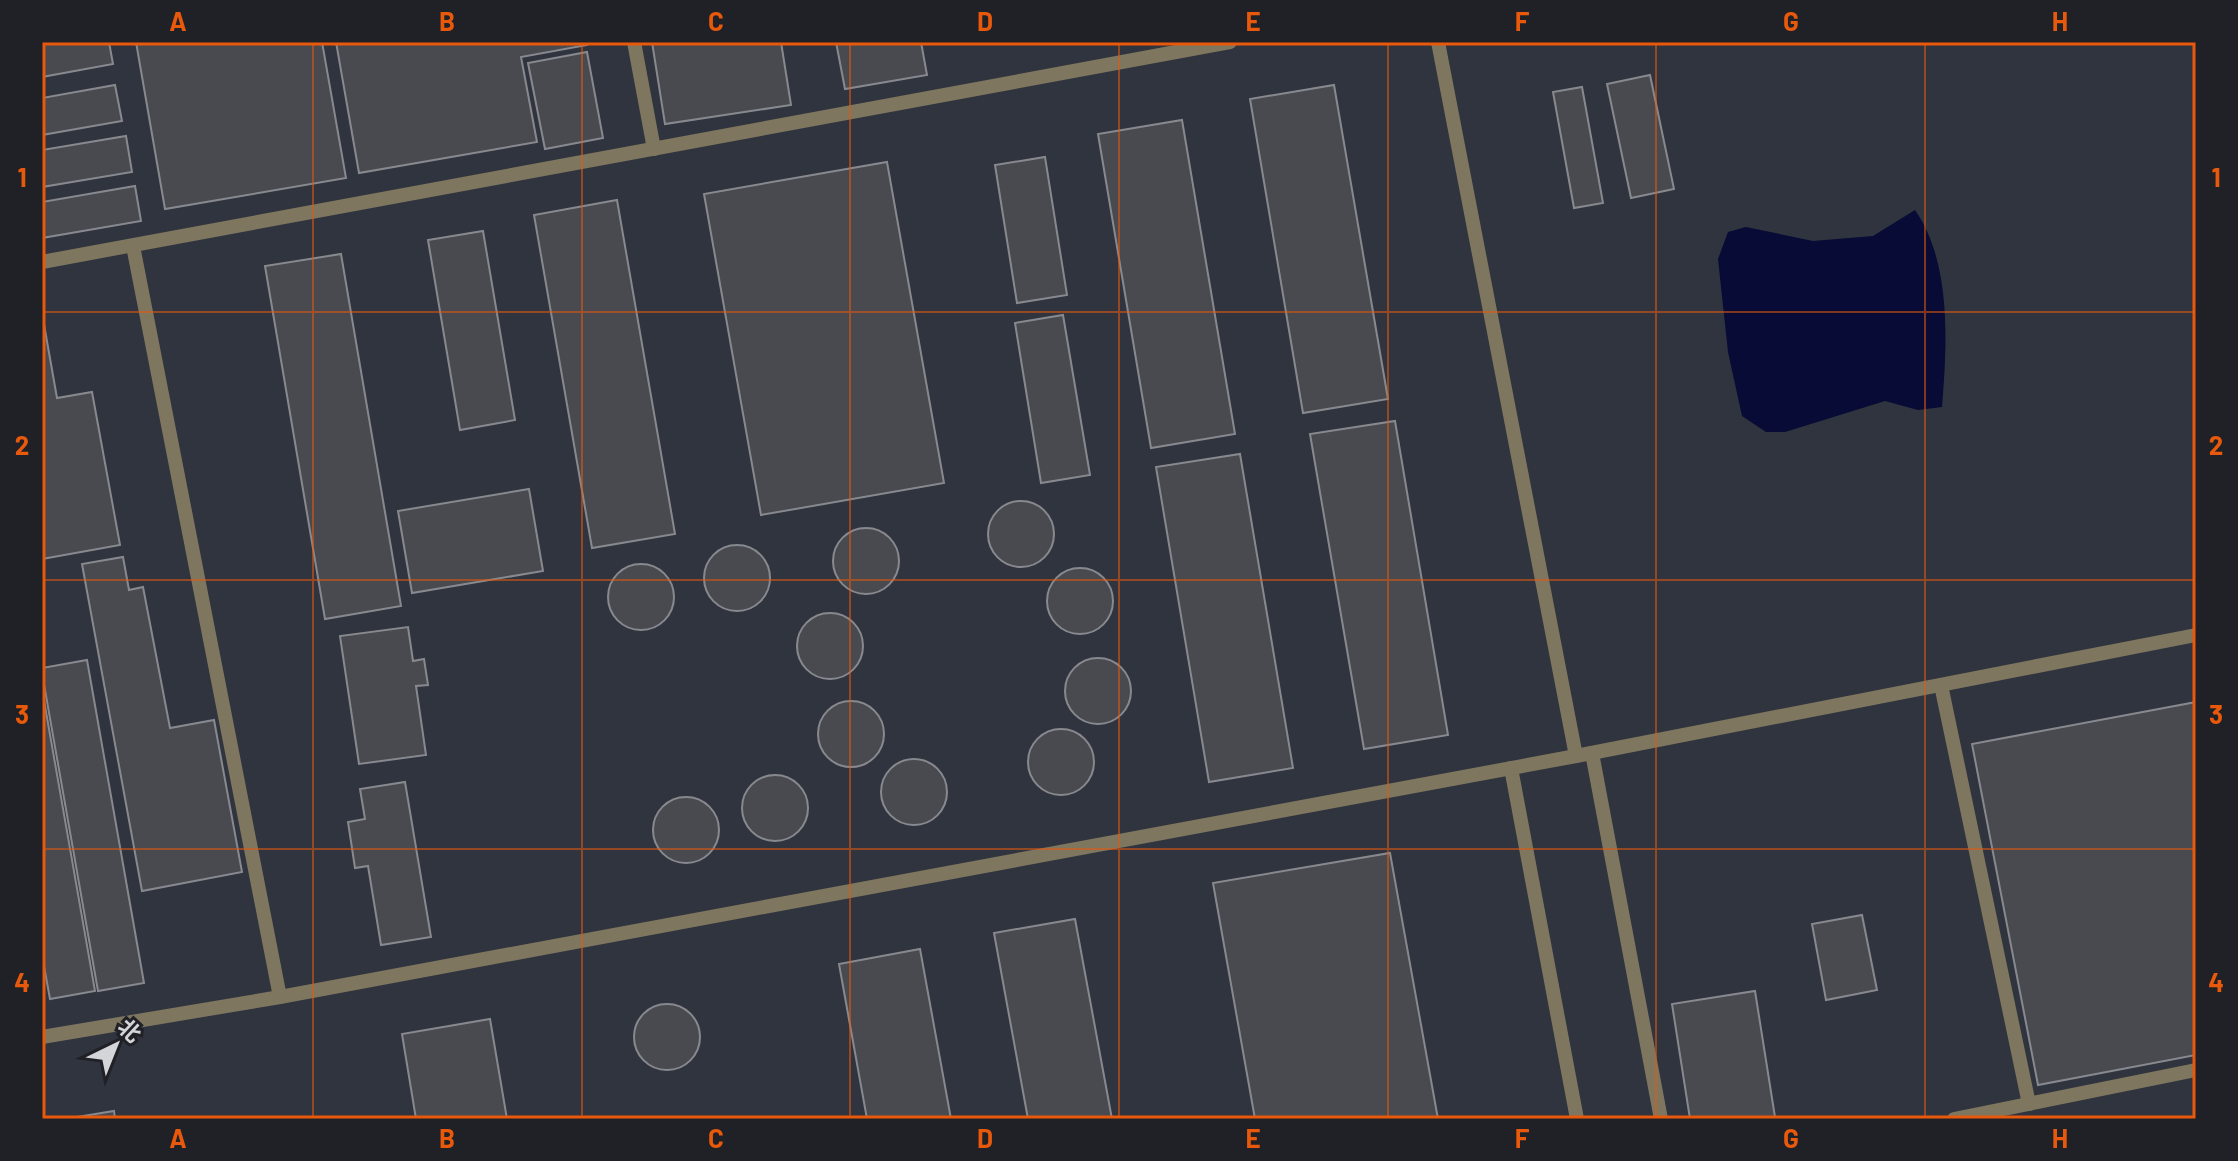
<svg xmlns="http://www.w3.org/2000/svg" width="2238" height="1161" viewBox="0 0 2238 1161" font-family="Barlow,'Noto Sans SC',sans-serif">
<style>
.built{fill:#30343e}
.water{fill:#070b35}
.building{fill:#484a4f;stroke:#87898f;stroke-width:2}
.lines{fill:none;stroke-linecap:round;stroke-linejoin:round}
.service{stroke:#7e765e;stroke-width:14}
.grid{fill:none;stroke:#e8590c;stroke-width:2;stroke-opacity:0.55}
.neatline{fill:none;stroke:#e8590c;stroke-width:3}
.grid-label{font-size:26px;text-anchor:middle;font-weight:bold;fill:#e8590c}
</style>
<rect width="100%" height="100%" fill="#292b30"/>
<rect class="built" x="42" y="42" width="2154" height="1077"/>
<path class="water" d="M1915,210C1952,263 1947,345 1942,407L1918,410L1885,401L1785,432H1766L1742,416L1728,352L1718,259L1728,232L1746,227L1813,241L1873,236Z"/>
<g class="building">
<polygon points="42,42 109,42 113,64 42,77"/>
<polygon points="136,42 322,42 346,178 165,209"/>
<polygon points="336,42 586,42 587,45 521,57 537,142 359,173"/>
<polygon points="652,42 781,42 791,105 665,124"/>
<polygon points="836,42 921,42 927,75 845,89"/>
<polygon points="587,52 603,138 545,149 528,63"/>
<polygon points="1650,75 1674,189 1631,198 1607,84"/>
<polygon points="115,85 122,121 42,135 42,98"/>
<polygon points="1334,85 1388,399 1303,413 1250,99"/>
<polygon points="1582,87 1603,203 1574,208 1553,92"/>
<polygon points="1182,120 1235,434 1151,448 1098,134"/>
<polygon points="126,136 132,172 42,187 42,150"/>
<polygon points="1045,157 1067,295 1017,303 995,165"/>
<polygon points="887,162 944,483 761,515 704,194"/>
<polygon points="135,186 141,221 42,238 42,202"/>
<polygon points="617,200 675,534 592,548 534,215"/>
<polygon points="483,231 515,420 460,430 428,240"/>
<polygon points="341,254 401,606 325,619 265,266"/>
<polygon points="42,313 57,398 92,392 120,545 42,559"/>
<polygon points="1063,315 1090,475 1041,483 1015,323"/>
<polygon points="1395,421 1448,735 1364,749 1310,434"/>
<polygon points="1240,454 1293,768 1209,782 1156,467"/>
<polygon points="529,489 543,571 412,593 398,511"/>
<circle cx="1021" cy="534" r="33"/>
<circle cx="866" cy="561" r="33"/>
<circle cx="737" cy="578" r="33"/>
<polygon points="123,557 129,590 143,587 170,728 214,720 242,872 142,891 82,564"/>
<circle cx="641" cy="597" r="33"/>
<circle cx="1080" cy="601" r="33"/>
<circle cx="830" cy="646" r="33"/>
<polygon points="408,627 413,661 424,659 428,685 416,686 426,755 359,764 340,636"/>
<circle cx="1098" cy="691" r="33"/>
<polygon points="87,660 144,983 98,991 42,673 42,668"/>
<polygon points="42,689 95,991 50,999 42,955"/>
<circle cx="851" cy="734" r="33"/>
<polygon points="2196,702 2196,1055 2038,1085 1972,744"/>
<circle cx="1061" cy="762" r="33"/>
<circle cx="914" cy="792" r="33"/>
<circle cx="775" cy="808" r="33"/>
<polygon points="405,782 431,937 381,945 368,866 355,868 348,822 365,819 360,789"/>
<circle cx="686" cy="830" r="33"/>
<polygon points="1390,853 1438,1119 1255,1119 1213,883"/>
<polygon points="1862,915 1877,990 1826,1000 1812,924"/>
<polygon points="1075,919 1112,1119 1028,1119 994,933"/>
<polygon points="920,949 951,1119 867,1119 839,964"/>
<polygon points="1755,991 1775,1117 1690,1119 1672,1004"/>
<circle cx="667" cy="1037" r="33"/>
<polygon points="490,1019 507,1119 416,1119 402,1034"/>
<polygon points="114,1111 115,1119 65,1119"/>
</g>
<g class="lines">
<g class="service">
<polyline points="634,42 654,149"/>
<polyline points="1438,42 1576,756"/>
<polyline points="133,246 280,997"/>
<polyline points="42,262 1230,42"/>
<polyline points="1941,685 2029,1104"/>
<polyline points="1592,753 1661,1119"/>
<polyline points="1511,768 1577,1119"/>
<polyline points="42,1037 280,997 1576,756 2196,635"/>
<polyline points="1954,1119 2196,1070"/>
</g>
</g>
<path class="grid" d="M313,42V1119M582,42V1119M850,42V1119M1119,42V1119M1388,42V1119M1656,42V1119M1925,42V1119M42,312H2196M42,580H2196M42,849H2196"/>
<rect width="2238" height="1161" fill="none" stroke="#202126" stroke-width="88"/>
<g transform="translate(116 1045) rotate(43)" stroke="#202126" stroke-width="6" paint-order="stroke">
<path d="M0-6L14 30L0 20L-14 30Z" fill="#d4d5d8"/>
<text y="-12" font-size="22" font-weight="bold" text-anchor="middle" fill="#d4d5d8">北</text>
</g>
<rect x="44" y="44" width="2150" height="1073" class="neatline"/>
<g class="grid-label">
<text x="178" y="31">A</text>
<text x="447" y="31">B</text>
<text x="716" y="31">C</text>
<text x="985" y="31">D</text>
<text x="1253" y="31">E</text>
<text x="1522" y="31">F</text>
<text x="1791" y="31">G</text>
<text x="2060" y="31">H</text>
<text x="22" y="187">1</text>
<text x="2216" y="187">1</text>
<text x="22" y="455">2</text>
<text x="2216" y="455">2</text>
<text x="22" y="724">3</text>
<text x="2216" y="724">3</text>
<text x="22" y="992">4</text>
<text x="2216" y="992">4</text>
<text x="178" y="1148">A</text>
<text x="447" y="1148">B</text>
<text x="716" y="1148">C</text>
<text x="985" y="1148">D</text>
<text x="1253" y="1148">E</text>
<text x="1522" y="1148">F</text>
<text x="1791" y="1148">G</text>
<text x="2060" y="1148">H</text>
</g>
</svg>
